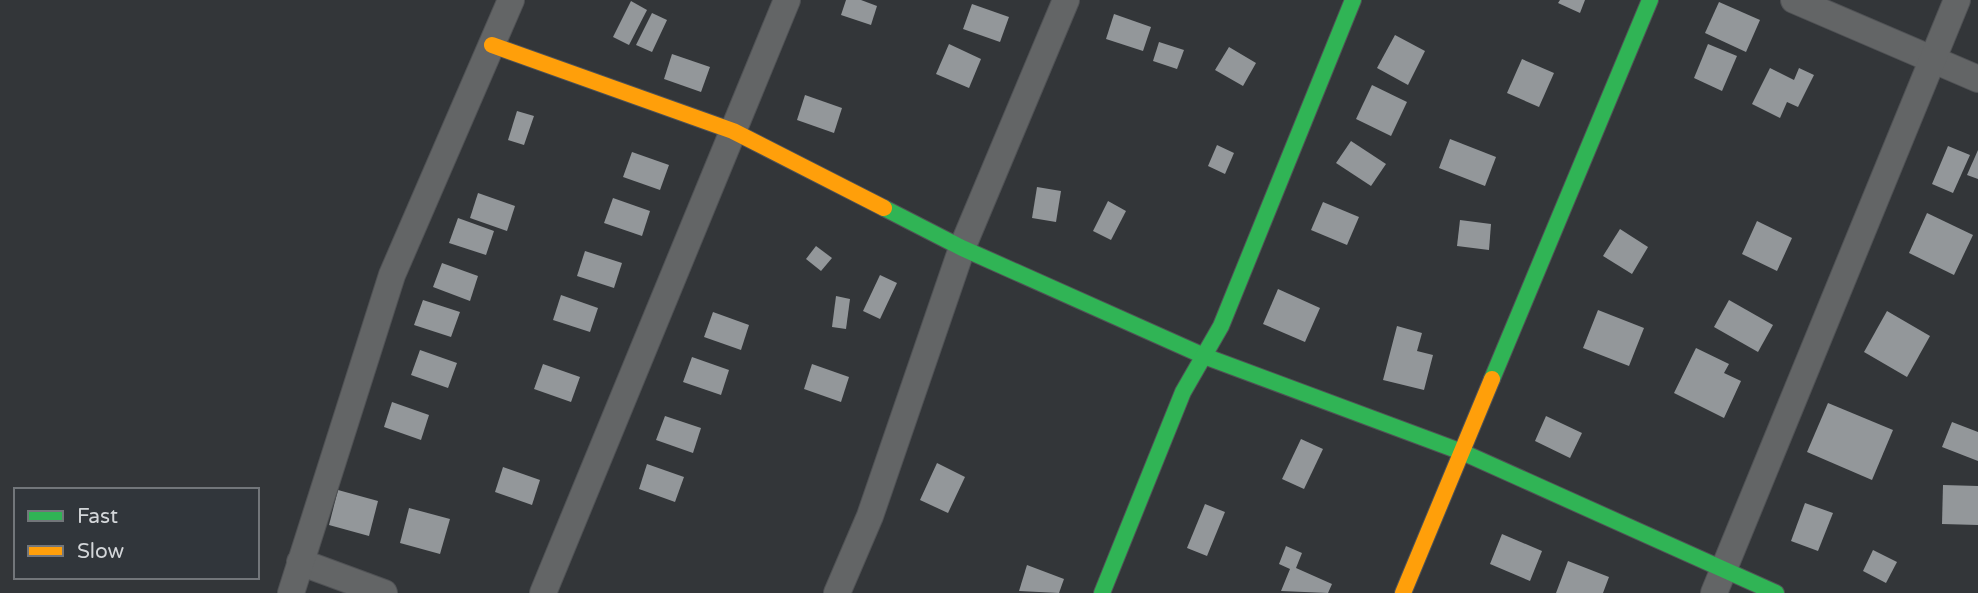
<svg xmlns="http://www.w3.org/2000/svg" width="1978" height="593" viewBox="0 0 1978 593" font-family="'Varela Round',sans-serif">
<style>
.building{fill:#93979a}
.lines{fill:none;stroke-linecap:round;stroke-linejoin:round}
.street-casing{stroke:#505255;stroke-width:28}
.fast-casing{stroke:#505255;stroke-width:18}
.slow-casing{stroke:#505255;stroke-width:18}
.street{stroke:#636566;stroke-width:26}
.fast{stroke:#30b455;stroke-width:16}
.slow{stroke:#ff9f0a;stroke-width:16}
</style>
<rect width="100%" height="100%" fill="#333639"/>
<g class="building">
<polygon points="846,0 861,0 877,6 871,25 841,15"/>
<polygon points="1560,0 1585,0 1580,13 1558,3"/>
<polygon points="631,1 647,10 629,45 613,37"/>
<polygon points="1719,2 1760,20 1746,52 1705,33"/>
<polygon points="972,4 1009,17 1000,42 963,29"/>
<polygon points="652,13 667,20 652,52 636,45"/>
<polygon points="1114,14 1151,27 1143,51 1106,39"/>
<polygon points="1395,35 1425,51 1408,85 1377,68"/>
<polygon points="1159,42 1184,50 1177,69 1153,61"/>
<polygon points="949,44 981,59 969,88 936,74"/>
<polygon points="1708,44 1737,56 1722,91 1694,78"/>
<polygon points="1229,47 1256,63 1243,86 1215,70"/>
<polygon points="672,54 710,67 701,92 664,79"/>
<polygon points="1522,59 1554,73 1539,107 1507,93"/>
<polygon points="1770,68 1794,80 1799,68 1814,75 1798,107 1787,102 1780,118 1752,104"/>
<polygon points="1372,85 1407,102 1391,136 1356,119"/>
<polygon points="805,95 842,108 834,133 797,120"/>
<polygon points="517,111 534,116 524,145 508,140"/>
<polygon points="1450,139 1496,157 1485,186 1439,168"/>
<polygon points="1351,141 1386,164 1371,186 1336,163"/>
<polygon points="1217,145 1234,153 1225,174 1208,166"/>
<polygon points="1948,146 1970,155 1953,193 1932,184"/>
<polygon points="1978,150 1978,179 1967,175"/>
<polygon points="632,152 669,165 660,190 623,177"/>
<polygon points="1037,187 1061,191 1056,222 1032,218"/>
<polygon points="478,193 515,206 507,231 470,218"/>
<polygon points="613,198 650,211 642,236 604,223"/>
<polygon points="1108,201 1126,211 1111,240 1093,231"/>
<polygon points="1323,202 1359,217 1347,245 1311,230"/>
<polygon points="1927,213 1973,235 1954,275 1909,253"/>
<polygon points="458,218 494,231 486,255 449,243"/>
<polygon points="1460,220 1491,224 1489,250 1457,246"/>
<polygon points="1757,221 1792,238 1777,271 1742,254"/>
<polygon points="1620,229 1648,247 1632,274 1603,256"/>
<polygon points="816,246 832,258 821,271 806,259"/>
<polygon points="585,251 622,263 614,288 577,276"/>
<polygon points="442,263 478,276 470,301 433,287"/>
<polygon points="880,275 897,283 880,319 863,311"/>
<polygon points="1278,289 1320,308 1305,342 1263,324"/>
<polygon points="561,295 598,308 590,332 553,320"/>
<polygon points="836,296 850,299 846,329 832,327"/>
<polygon points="423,300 460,312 451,337 414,325"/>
<polygon points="1729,300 1773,325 1758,352 1714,327"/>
<polygon points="1598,310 1644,328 1629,366 1583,348"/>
<polygon points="1887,311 1930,336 1907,377 1864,352"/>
<polygon points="713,312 749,325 741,350 704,337"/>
<polygon points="1397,326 1422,333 1417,351 1433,355 1424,390 1383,380"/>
<polygon points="1696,348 1729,364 1724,373 1741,381 1724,418 1674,393"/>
<polygon points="420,350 457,363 448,388 411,375"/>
<polygon points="692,357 729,370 721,395 683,382"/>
<polygon points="543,364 580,377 571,402 534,389"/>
<polygon points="812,364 849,377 841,402 804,389"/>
<polygon points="392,402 429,415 421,440 384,427"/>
<polygon points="1828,403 1893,430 1872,480 1807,452"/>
<polygon points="665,416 701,428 693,453 656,440"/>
<polygon points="1546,416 1582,433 1570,458 1535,441"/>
<polygon points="1952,422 1978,432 1978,461 1942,447"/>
<polygon points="1301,439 1323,449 1304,489 1282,479"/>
<polygon points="937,463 965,477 948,513 920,500"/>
<polygon points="647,464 684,477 675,502 639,489"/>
<polygon points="503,467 540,480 532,505 495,492"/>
<polygon points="1943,485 1978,486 1978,525 1942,524"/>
<polygon points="338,490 378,501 369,536 329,525"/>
<polygon points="1805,503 1833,513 1818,551 1791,541"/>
<polygon points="1205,504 1225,512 1207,556 1187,548"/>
<polygon points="409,508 450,519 440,554 400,543"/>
<polygon points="1502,534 1542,551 1530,581 1490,564"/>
<polygon points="1286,546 1302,553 1296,568 1332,584 1328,593 1281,591 1290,569 1279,564"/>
<polygon points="1873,550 1897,562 1886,583 1863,571"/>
<polygon points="1568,561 1609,577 1603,593 1556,593"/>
<polygon points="1027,565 1064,579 1059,593 1019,591"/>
</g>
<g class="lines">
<defs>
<g id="street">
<polyline points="1794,0 1978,79"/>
<polyline points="300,562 384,593"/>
<polyline points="291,593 392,275 511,0"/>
<polyline points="543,593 787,0"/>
<polyline points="837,593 870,516 962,248 1066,0"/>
<polyline points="1714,593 1957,0"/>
</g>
<g id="fast">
<polyline points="884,208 962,248 1204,356 1462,452 1776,593"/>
<polyline points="1492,379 1650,0"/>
<polyline points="1102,593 1183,392 1221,326 1353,0"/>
</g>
<g id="slow">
<polyline points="492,45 733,131 884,208"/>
<polyline points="1403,593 1492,379"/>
</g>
</defs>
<use href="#street" class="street-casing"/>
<use href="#fast" class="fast-casing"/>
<use href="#slow" class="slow-casing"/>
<use href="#street" class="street"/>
<use href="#fast" class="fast"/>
<use href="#slow" class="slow"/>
</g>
<rect x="14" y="488" width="245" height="91" fill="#31363b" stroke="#72767a" stroke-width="2"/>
<rect x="28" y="511" width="35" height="10" fill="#30b455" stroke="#72767a" stroke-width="2"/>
<text x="77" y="523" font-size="21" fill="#d3d6d9">Fast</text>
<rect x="28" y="546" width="35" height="10" fill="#ff9f0a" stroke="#72767a" stroke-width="2"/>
<text x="77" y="558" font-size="21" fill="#d3d6d9">Slow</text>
</svg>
